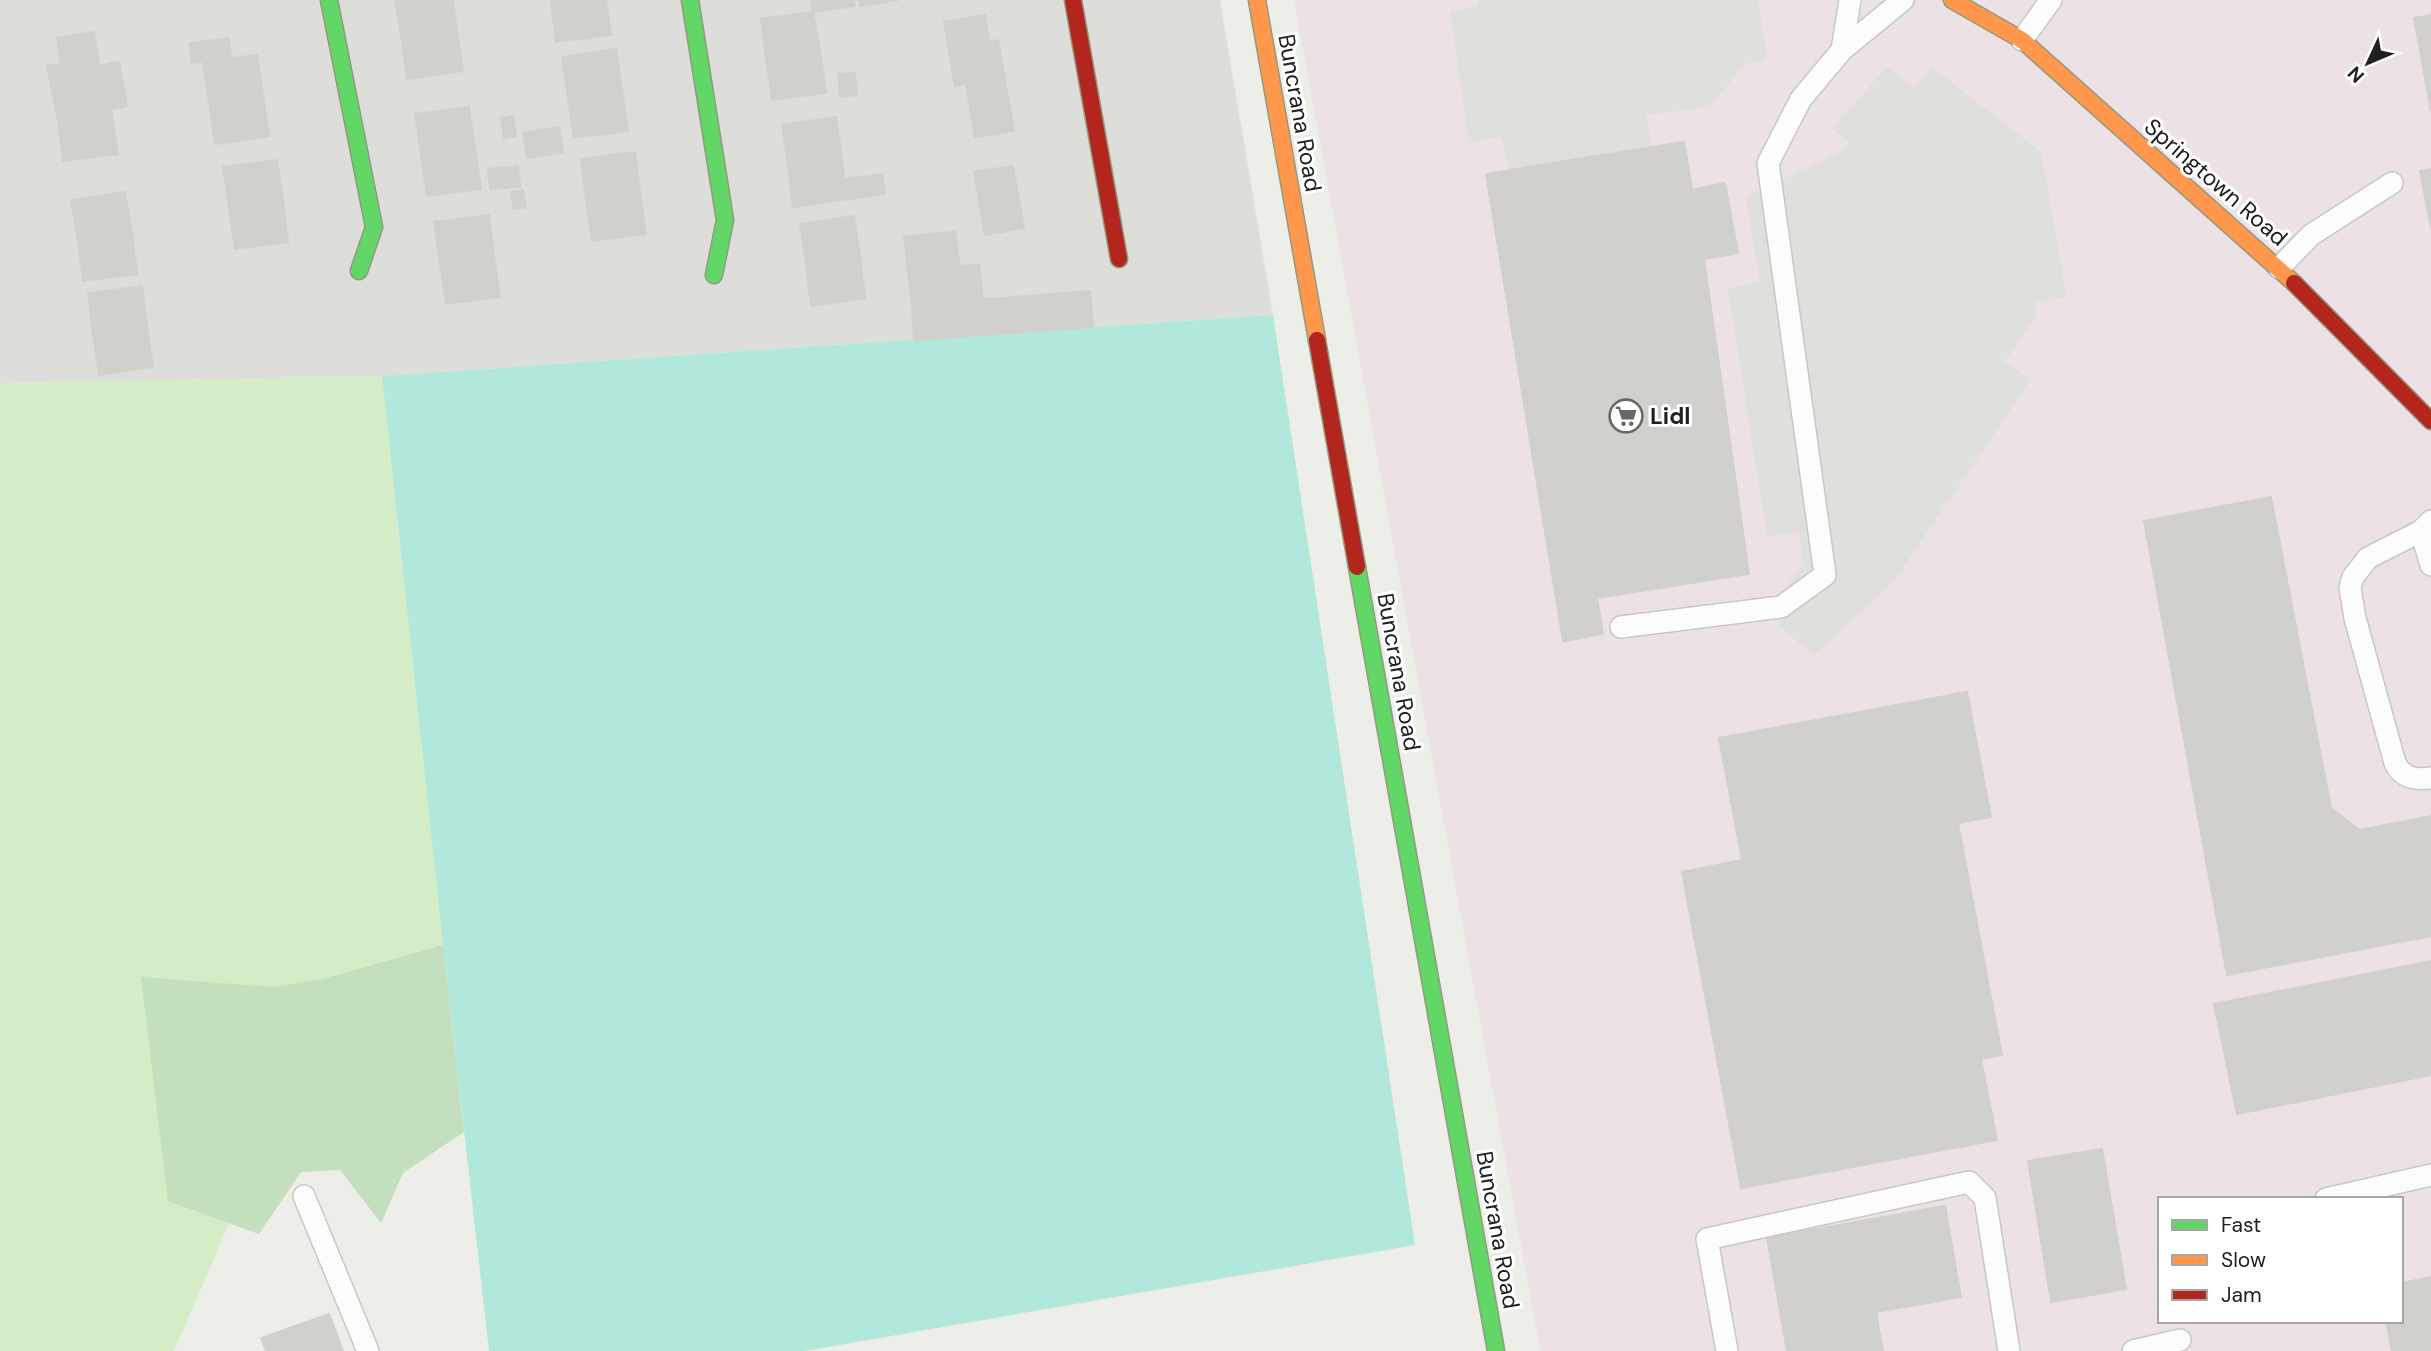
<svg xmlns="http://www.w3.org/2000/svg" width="2431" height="1351" viewBox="0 0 2431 1351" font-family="'DM Sans',sans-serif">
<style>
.residential{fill:#ddddda}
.industrial{fill:#ece2e6;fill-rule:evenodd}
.grass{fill:#d4edc7}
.forest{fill:#c3dfbd}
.pitch{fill:#b2e8dc}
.parking{fill:#dfdfdc}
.building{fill:#d1d0cc;stroke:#d1d0ca;stroke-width:2}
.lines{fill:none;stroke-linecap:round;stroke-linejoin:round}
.lane-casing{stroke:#c7c7c5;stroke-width:24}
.fast-casing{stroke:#929a7f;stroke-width:19}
.slow-casing{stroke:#929a7f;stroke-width:19}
.jam-casing{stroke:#929a7f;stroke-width:19}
.lane{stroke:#fcfcfc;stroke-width:21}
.fast{stroke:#63d668;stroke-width:16}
.slow{stroke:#ff974d;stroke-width:16}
.jam{stroke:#b3261e;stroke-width:16}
.labels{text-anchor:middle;stroke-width:6;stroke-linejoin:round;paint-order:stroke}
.street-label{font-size:23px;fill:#202020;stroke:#fff}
.poi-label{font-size:23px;font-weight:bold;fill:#202020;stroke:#fff;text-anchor:start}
</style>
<rect width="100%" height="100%" fill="#eeeee9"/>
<polygon class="residential" points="0,0 1220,0 1273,315 382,376 0,383"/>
<path class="industrial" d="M1294,0H2431V1351H1540ZM2160,1199H2401V1321H2160Z"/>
<polygon class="grass" points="382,376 443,945 239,1201 174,1351 0,1351 0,383"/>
<polygon class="forest" points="443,945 464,1132 403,1173 381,1223 340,1170 301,1172 259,1234 168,1201 141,977 273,987 323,979"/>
<polygon class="pitch" points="1273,315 1415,1245 805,1351 489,1351 443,945 382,376"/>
<g class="parking">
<polygon points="1478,0 1758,0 1767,59 1744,64 1710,107 1646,115 1652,147 1509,170 1502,136 1469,143 1450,11 1478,6"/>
<polygon points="1887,67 1914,88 1932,67 2041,152 2067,297 2035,302 2037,315 2004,362 2031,379 1895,580 1814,656 1779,625 1790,582 1804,563 1798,533 1767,536 1728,288 1760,282 1746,196 1842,152 1850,142 1832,129"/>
</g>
<g class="building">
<polygon points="395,0 453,0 457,32 402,40"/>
<polygon points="561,0 606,0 611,35 556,42 551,1"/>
<polygon points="811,0 854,0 855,6 813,12"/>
<polygon points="859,0 898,0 860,6"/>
<polygon points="813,12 820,51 766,59 761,18"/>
<polygon points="985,15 989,42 998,40 1014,131 975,137 966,84 955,86 944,22"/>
<polygon points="2431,15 2431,111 2414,18"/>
<polygon points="94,32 98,57 61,63 57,38"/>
<polygon points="457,32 463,71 407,79 402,40"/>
<polygon points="229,38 231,58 192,63 190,43"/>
<polygon points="616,49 622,90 568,98 562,57"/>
<polygon points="820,51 826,93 772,100 766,59"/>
<polygon points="257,55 263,96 209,103 203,62"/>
<polygon points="98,57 99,66 119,62 127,106 58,120 47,66"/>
<polygon points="855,73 857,95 840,97 838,74"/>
<polygon points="622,90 628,131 574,138 568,98"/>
<polygon points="263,96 269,136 215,144 209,103"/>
<polygon points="469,107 475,148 421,155 415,114"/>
<polygon points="111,109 118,154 63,161 58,120"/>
<polygon points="513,116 516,136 504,138 501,118"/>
<polygon points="836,117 842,159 788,165 782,125"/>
<polygon points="559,127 563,152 527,158 523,133"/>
<polygon points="1684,142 1704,259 1749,574 1597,598 1603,634 1563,641 1486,174"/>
<polygon points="475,148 481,189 427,196 421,155"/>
<polygon points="635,152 640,193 586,200 581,159"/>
<polygon points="842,159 844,179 882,174 885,194 793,207 788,165"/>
<polygon points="277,160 283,201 229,208 223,167"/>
<polygon points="518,166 520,187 490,189 488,169"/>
<polygon points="1013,166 1024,228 985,235 974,172"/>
<polygon points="2431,169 2431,228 2420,171"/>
<polygon points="1725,183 1738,253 1704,259 1691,190"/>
<polygon points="523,190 526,208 514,209 511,192"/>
<polygon points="125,192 132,233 78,240 71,200"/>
<polygon points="640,193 646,234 592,241 586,200"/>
<polygon points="283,201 288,242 235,249 229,208"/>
<polygon points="489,215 494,256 440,263 434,222"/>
<polygon points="854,216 860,257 806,264 800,224"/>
<polygon points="955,231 960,267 908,273 904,237"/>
<polygon points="132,233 137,274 83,281 78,240"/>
<polygon points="494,256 500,297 446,304 440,263"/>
<polygon points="860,257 865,298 811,306 806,264"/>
<polygon points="979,264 983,299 912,305 908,273"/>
<polygon points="142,286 147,326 93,334 88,293"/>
<polygon points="1090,291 1093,327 914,340 912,305"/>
<polygon points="147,326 153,367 99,375 93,334"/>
<polygon points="2271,497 2331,808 2360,830 2431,816 2431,936 2227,975 2144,521"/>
<polygon points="1967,692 1991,817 1958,823 2002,1055 1981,1059 1997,1140 1741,1188 1682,872 1742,860 1719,738"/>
<polygon points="2431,961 2431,1075 2237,1114 2214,1004"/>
<polygon points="2102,1149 2126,1289 2051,1302 2028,1161"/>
<polygon points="1945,1206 1961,1297 1876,1312 1883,1351 1787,1351 1767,1238"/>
<polygon points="2431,1277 2431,1351 2392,1351 2386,1321 2401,1321 2401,1283"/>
<polygon points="329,1314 343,1351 266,1351 261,1338"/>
</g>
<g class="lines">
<defs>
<g id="lane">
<polyline points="2022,40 2051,0"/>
<polyline points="1842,50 1850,0"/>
<polyline points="2279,268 2311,235 2392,183"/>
<path d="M2431,521L2421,531L2368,558L2353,577L2350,588L2355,618L2395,763C2402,778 2415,780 2431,778"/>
<polyline points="2421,531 2431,565"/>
<polyline points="1621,627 1781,607 1825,575 1768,163 1801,99 1842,50 1903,0"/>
<polyline points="304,1196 368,1351"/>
<polyline points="2326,1199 2431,1175"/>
<polyline points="1727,1351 1707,1239 1969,1182 1985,1198 2009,1351"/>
<polyline points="2133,1351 2180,1340"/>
</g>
<g id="fast">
<polyline points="329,0 374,227 359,271"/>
<polyline points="690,0 725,220 714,275"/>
<polyline points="1357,567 1496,1351"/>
</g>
<g id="slow">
<polyline points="1257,0 1317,340"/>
<polyline points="1952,0 2022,40 2294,283"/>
</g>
<g id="jam">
<polyline points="1073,0 1119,259"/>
<polyline points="2294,283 2431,421"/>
<polyline points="1317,340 1357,567"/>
</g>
</defs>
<use href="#lane" class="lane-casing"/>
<use href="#fast" class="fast-casing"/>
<use href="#slow" class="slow-casing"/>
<use href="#jam" class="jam-casing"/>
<use href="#lane" class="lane"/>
<use href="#fast" class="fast"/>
<use href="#slow" class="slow"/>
<use href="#jam" class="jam"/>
</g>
<defs>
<symbol id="supermarket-ring" viewBox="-11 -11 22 22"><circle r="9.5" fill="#fff" stroke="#686866" stroke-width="1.5"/><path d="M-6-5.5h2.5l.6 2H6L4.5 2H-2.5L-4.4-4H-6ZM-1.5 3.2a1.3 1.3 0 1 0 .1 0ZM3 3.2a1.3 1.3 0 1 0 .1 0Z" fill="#686866"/></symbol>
</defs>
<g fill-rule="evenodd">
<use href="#supermarket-ring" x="1607" y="397" width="38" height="38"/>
</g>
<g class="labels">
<g class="street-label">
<text transform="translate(1300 113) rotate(80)" y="8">Buncrana Road</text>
<text transform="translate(2216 182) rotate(41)" y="8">Springtown Road</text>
<text transform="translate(1399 672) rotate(80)" y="8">Buncrana Road</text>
<text transform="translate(1498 1230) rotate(80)" y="8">Buncrana Road</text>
</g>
<g class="poi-label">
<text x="1650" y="424">Lidl</text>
</g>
</g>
<rect x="2158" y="1197" width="245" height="126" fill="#ffffff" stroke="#a6a6a6" stroke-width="2"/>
<rect x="2172" y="1220" width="35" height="10" fill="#63d668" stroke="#a6a6a6" stroke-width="2"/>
<text x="2221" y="1232" font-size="21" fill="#202020">Fast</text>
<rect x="2172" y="1255" width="35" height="10" fill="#ff974d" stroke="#a6a6a6" stroke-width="2"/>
<text x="2221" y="1267" font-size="21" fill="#202020">Slow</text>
<rect x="2172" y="1290" width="35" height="10" fill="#b3261e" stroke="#a6a6a6" stroke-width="2"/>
<text x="2221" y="1302" font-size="21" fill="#202020">Jam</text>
<g transform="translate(2368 63) rotate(226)" stroke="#ffffff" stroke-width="5" paint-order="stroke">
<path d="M0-5L12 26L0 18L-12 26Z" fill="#202020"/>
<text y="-10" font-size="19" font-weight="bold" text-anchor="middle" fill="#202020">N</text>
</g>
</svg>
